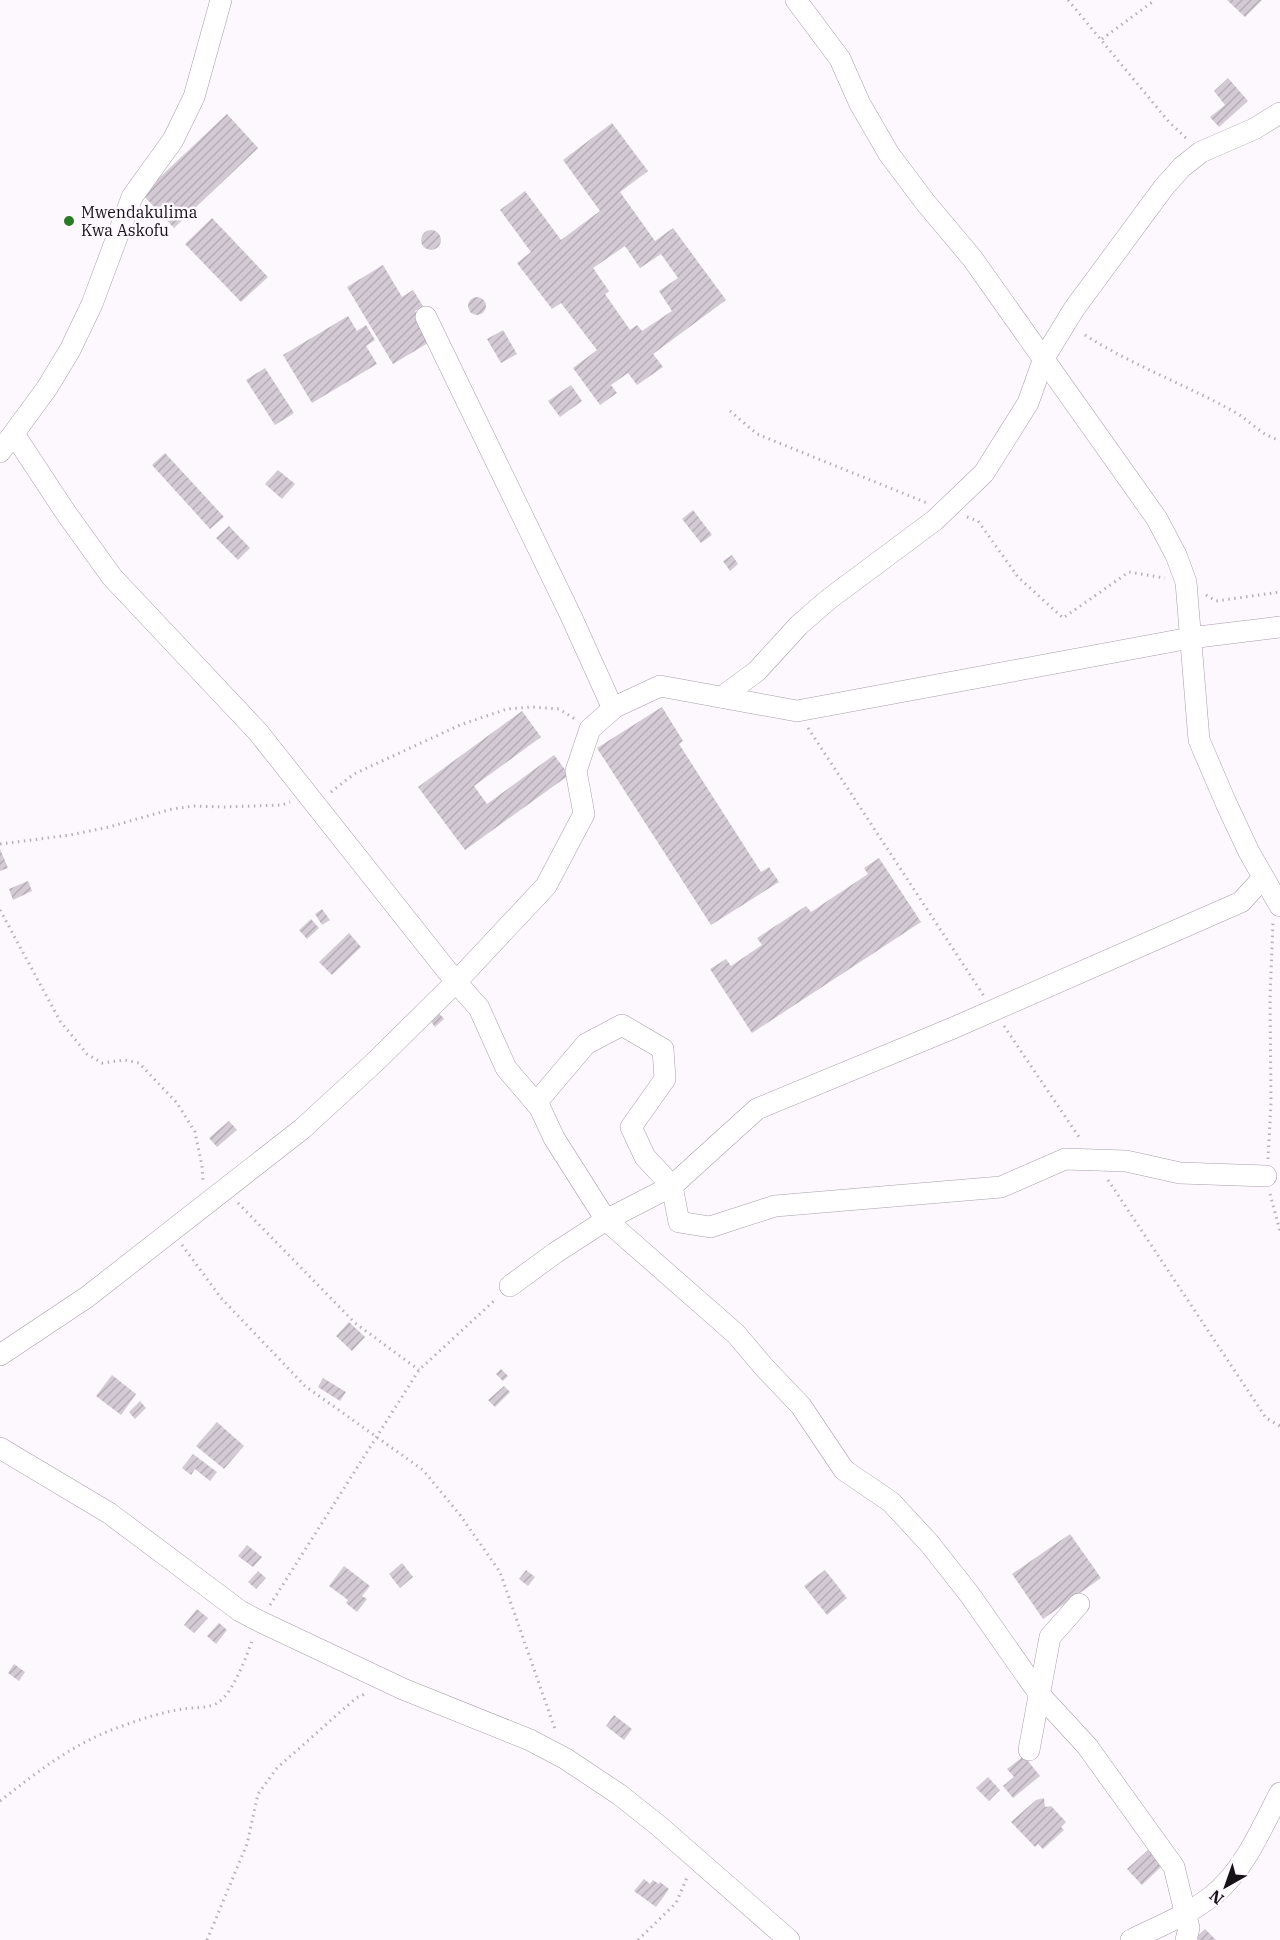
<svg xmlns="http://www.w3.org/2000/svg" width="1280" height="1940" viewBox="0 0 1280 1940" font-family="'IBM Plex Serif',serif">
<style>
.building{fill:url(#building-hatch);fill-rule:evenodd}
.lines{fill:none;stroke-linecap:round;stroke-linejoin:round}
.street-casing{stroke:#a89faa;stroke-width:22}
.path{stroke:#b6b1b7;stroke-width:3;stroke-dasharray:1.5 4.5;stroke-linecap:butt}
.street{stroke:#fff;stroke-width:21}
.poi-dot{fill:#297b26;stroke:#fdf7fe;stroke-width:2}
.labels{text-anchor:middle;stroke-width:5;stroke-linejoin:round;paint-order:stroke}
.poi-label{font-size:16px;fill:#161317;stroke:#fdf7fe;text-anchor:start}
</style>
<defs>
<pattern id="building-hatch" width="6" height="6" patternUnits="userSpaceOnUse" patternTransform="scale(1.5)"><rect width="6" height="6" fill="#d4cad5"/><path d="M-1 1l2-2M0 6l6-6M5 7l2-2" fill="none" stroke="#b5adb6"/></pattern>
</defs>
<rect width="100%" height="100%" fill="#fdf7fe"/>
<g class="building">
<polygon points="1227,0 1262,0 1245,17"/>
<polygon points="1228,78 1248,101 1219,127 1210,117 1225,105 1214,91"/>
<polygon points="227,114 258,148 174,228 142,194"/>
<path d="M612,123L648,171L620,192L655,241L673,228L726,300L653,354L663,367L637,385L628,373L611,385L617,393L600,405L573,368L597,350L561,303L552,309L517,263L531,252L500,210L525,191L561,240L600,211L563,160ZM625,246L640,268L661,254L678,278L659,291L672,311L642,331L637,325L630,330L605,294L609,291L593,268Z"/>
<polygon points="212,218 268,277 241,302 185,244"/>
<circle cx="431" cy="240" r="10"/>
<polygon points="383,265 402,297 413,290 423,306 415,311 433,340 393,364 347,287"/>
<circle cx="477" cy="306" r="9"/>
<polygon points="348,316 357,331 366,325 375,340 366,346 377,364 312,403 283,355"/>
<polygon points="503,330 517,354 501,363 487,339"/>
<polygon points="265,368 294,413 275,425 246,380"/>
<polygon points="571,385 582,401 560,417 548,401"/>
<polygon points="165,453 224,517 210,529 152,465"/>
<polygon points="278,470 295,484 282,499 265,484"/>
<polygon points="693,510 712,535 701,543 682,519"/>
<polygon points="229,526 250,548 238,560 216,538"/>
<polygon points="732,555 738,564 730,571 723,561"/>
<polygon points="662,707 683,741 679,744 761,872 769,867 779,882 711,925 597,748"/>
<polygon points="522,711 541,737 474,786 487,804 554,755 569,775 465,850 418,787"/>
<polygon points="0,849 8,868 0,871"/>
<polygon points="879,858 921,922 752,1033 710,969 726,959 731,966 762,945 757,938 806,906 811,912 868,874 864,868"/>
<polygon points="28,881 32,891 13,900 9,889"/>
<polygon points="322,909 330,920 322,925 315,914"/>
<polygon points="311,919 319,928 307,939 299,930"/>
<polygon points="349,933 361,947 332,975 319,962"/>
<polygon points="438,1012 444,1019 435,1027 430,1020"/>
<polygon points="229,1121 237,1130 217,1147 209,1138"/>
<polygon points="349,1322 365,1337 352,1351 336,1336"/>
<polygon points="501,1369 508,1376 503,1381 496,1374"/>
<polygon points="112,1375 136,1394 121,1415 96,1396"/>
<polygon points="323,1378 346,1392 340,1401 318,1387"/>
<polygon points="504,1386 510,1392 495,1407 488,1400"/>
<polygon points="140,1401 146,1408 135,1419 129,1412"/>
<polygon points="217,1422 244,1446 224,1469 196,1446"/>
<polygon points="193,1454 217,1472 210,1481 195,1469 191,1475 182,1468"/>
<polygon points="1070,1534 1101,1578 1043,1619 1012,1574"/>
<polygon points="247,1545 262,1557 253,1567 238,1556"/>
<polygon points="402,1563 413,1577 400,1588 389,1574"/>
<polygon points="344,1566 370,1586 362,1596 367,1599 357,1612 346,1603 348,1600 329,1586"/>
<polygon points="526,1570 535,1577 528,1586 519,1579"/>
<polygon points="825,1570 847,1598 827,1615 804,1586"/>
<polygon points="258,1571 266,1578 256,1589 248,1582"/>
<polygon points="197,1609 208,1618 194,1633 184,1625"/>
<polygon points="219,1623 227,1630 216,1644 207,1636"/>
<polygon points="14,1664 25,1672 19,1681 8,1673"/>
<polygon points="614,1715 632,1729 624,1740 606,1726"/>
<polygon points="1024,1756 1040,1776 1013,1798 1003,1786 1014,1777 1007,1769"/>
<polygon points="988,1777 1000,1790 989,1801 976,1788"/>
<polygon points="1044,1798 1045,1807 1051,1806 1066,1822 1061,1827 1064,1830 1043,1849 1038,1844 1035,1847 1011,1822 1036,1800"/>
<polygon points="1148,1850 1162,1866 1142,1885 1127,1869"/>
<polygon points="644,1879 650,1884 653,1880 659,1884 660,1882 669,1889 656,1907 634,1891"/>
<polygon points="1205,1929 1216,1940 1199,1940 1196,1937"/>
</g>
<g class="lines">
<defs>
<g id="street">
<polyline points="796,0 840,59 860,104 889,154 925,202 972,258 1157,519 1176,555 1186,582 1199,740 1226,803 1249,852 1280,906"/>
<polyline points="426,317 571,616 609,700 615,707"/>
<polyline points="14,434 66,513 112,577 258,732 456,982 479,1008 506,1068 540,1108 554,1138 606,1220 736,1334 763,1366 801,1406 844,1470 891,1502 929,1543 970,1595 1040,1695 1087,1746 1174,1867 1189,1928 1186,1940"/>
<polyline points="0,452 47,388 70,350 92,304 132,197 173,140 194,97 221,0"/>
<polyline points="722,697 757,671 799,625 829,599 935,520 984,473 1028,403 1044,358 1074,309 1164,187 1182,167 1201,152 1254,129 1280,113"/>
<polyline points="536,1103 586,1044 622,1025 663,1049 665,1079 631,1127 645,1157 672,1186 679,1222 710,1227 775,1206 1001,1187 1065,1159 1126,1161 1180,1173 1266,1176"/>
<polyline points="510,1286 555,1253 606,1220 672,1186 757,1109 953,1028 1241,902 1263,878"/>
<polyline points="0,1355 87,1297 302,1129 375,1062 456,982 546,886 584,814 576,771 590,729 615,707 660,686 797,711 1190,638 1280,627"/>
<polyline points="0,1448 109,1513 240,1611 259,1621 403,1689 530,1740 566,1759 620,1795 659,1826 789,1940"/>
<polyline points="1029,1750 1050,1637 1079,1604"/>
<path d="M1131,1940C1157,1927 1188,1915 1212,1896C1244,1871 1261,1829 1280,1793"/>
</g>
</defs>
<use href="#street" class="street-casing"/>
<g class="path">
<polyline points="1068,0 1169,122 1188,140"/>
<polyline points="1102,39 1155,0"/>
<path d="M1085,335C1132,365 1184,384 1233,411C1250,420 1261,436 1280,440"/>
<polyline points="730,411 757,434 927,503"/>
<polyline points="967,517 978,521 1018,577 1063,618 1129,572 1165,578"/>
<polyline points="1206,595 1216,601 1280,592"/>
<polyline points="808,728 984,996"/>
<polyline points="331,792 354,774 460,725 507,709 532,707 559,709 575,719"/>
<polyline points="0,844 70,835 109,827 172,809 194,806 223,807 282,805 290,802"/>
<polyline points="0,910 60,1021 87,1054 102,1063 125,1060 139,1063 177,1103 195,1132 202,1166 203,1182"/>
<polyline points="1004,1026 1081,1140"/>
<polyline points="1268,1159 1271,1102 1270,999 1273,922"/>
<polyline points="1108,1180 1266,1418 1280,1426"/>
<polyline points="1270,1194 1280,1231"/>
<polyline points="238,1203 355,1323 419,1370"/>
<polyline points="182,1245 221,1298 305,1386 423,1470 460,1515 500,1572 556,1732"/>
<polyline points="270,1605 419,1370 496,1299"/>
<path d="M0,1801C41,1769 75,1742 125,1725C144,1718 163,1712 183,1709C194,1707 209,1709 219,1702C234,1691 247,1655 253,1638"/>
<polyline points="207,1940 247,1844 258,1794 277,1768 356,1698 367,1693"/>
<polyline points="638,1940 676,1903 688,1875"/>
</g>
<use href="#street" class="street"/>
</g>
<circle class="poi-dot" cx="69" cy="221" r="6"/>
<g class="labels">
<g class="poi-label">
<text x="81" y="218">Mwendakulima<tspan x="81" dy="18">Kwa Askofu</tspan></text>
</g>
</g>
<g transform="translate(1226 1886) rotate(220)" stroke="#fdf7fe" stroke-width="4.5" paint-order="stroke">
<path d="M0-4.5L10 22L0 15L-10 22Z" fill="#161317"/>
<text y="-9" font-size="16" font-weight="bold" text-anchor="middle" fill="#161317">N</text>
</g>
</svg>
